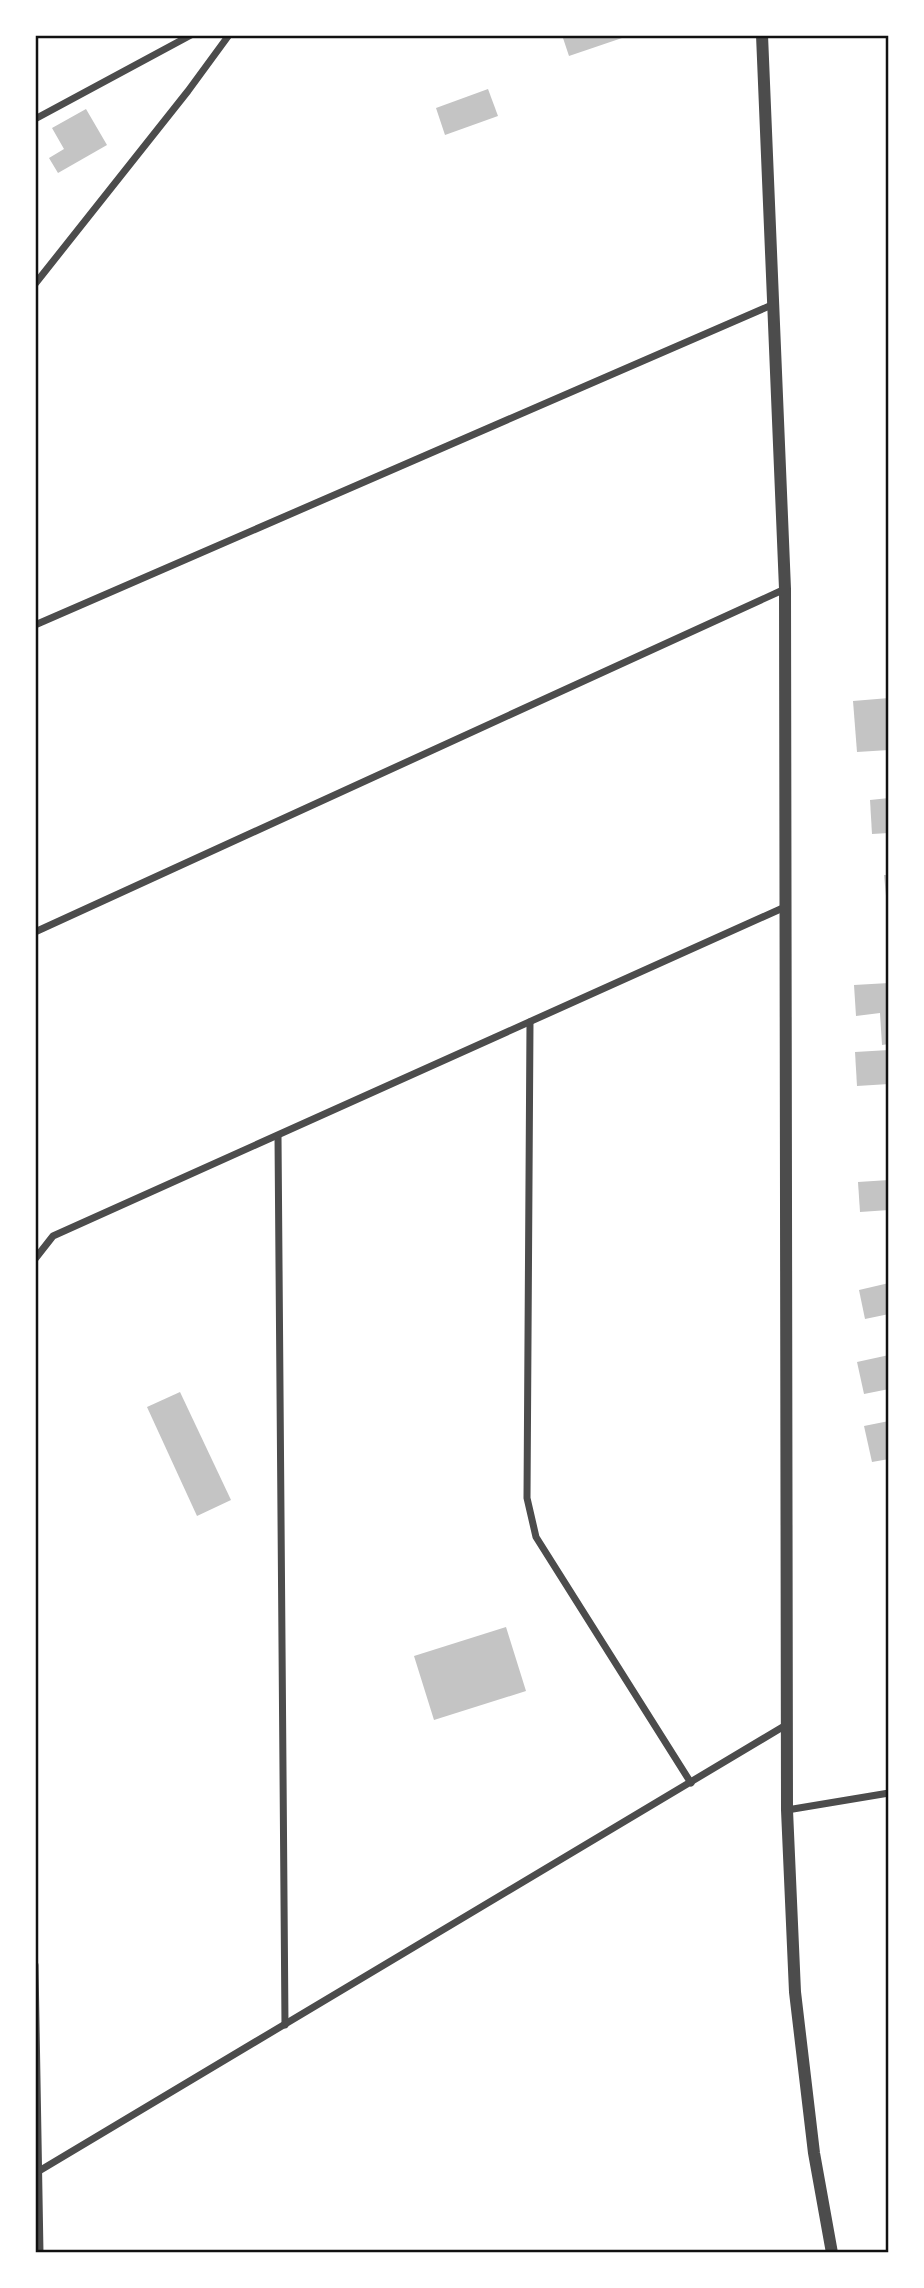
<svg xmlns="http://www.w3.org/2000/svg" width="924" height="2288" viewBox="0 0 924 2288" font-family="'Fira Sans',sans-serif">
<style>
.building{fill:#c4c4c4}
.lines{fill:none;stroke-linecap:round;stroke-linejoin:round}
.minor{stroke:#4c4c4c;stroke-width:7}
.tertiary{stroke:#4c4c4c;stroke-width:12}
.neatline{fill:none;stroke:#111;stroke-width:2.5}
</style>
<rect width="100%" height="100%" fill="#fff"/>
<g class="building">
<polygon points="562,35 621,35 622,38 569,56"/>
<polygon points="488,89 498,116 445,135 436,108"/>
<polygon points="86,109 107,145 58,173 49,158 64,149 52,128"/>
<polygon points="889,698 889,750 857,752 853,701"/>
<polygon points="889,798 889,833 872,834 870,800"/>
<polygon points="884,875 889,875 889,906 887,906"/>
<polygon points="889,983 889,1044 882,1045 880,1013 856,1016 854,985"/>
<polygon points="889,1050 889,1084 857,1086 855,1052"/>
<polygon points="889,1180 889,1210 860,1212 858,1182"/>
<polygon points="889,1283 889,1314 865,1319 859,1290"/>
<polygon points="889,1355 889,1389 864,1394 857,1362"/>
<polygon points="180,1392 231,1500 197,1516 147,1407"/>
<polygon points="889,1421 889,1459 872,1462 864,1426"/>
<polygon points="506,1627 526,1691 434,1720 414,1656"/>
</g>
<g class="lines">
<g class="minor">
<polyline points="35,119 191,35"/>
<polyline points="35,284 188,91 229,35"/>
<polyline points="35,625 774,304"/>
<polyline points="35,932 785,589"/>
<polyline points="530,1022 527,1498 536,1537 691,1783"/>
<polyline points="278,1136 285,2025"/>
<polyline points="35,1259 53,1236 785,907"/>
<polyline points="787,1810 889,1793"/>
<polyline points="35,1965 40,2253"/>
<polyline points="39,2171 786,1725"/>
</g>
<polyline class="tertiary" points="762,35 785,589 787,1810 795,1992 814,2153 832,2253"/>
</g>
<rect width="924" height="2288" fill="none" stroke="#ffffff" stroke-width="74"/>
<rect x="37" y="37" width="850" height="2214" class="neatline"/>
</svg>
